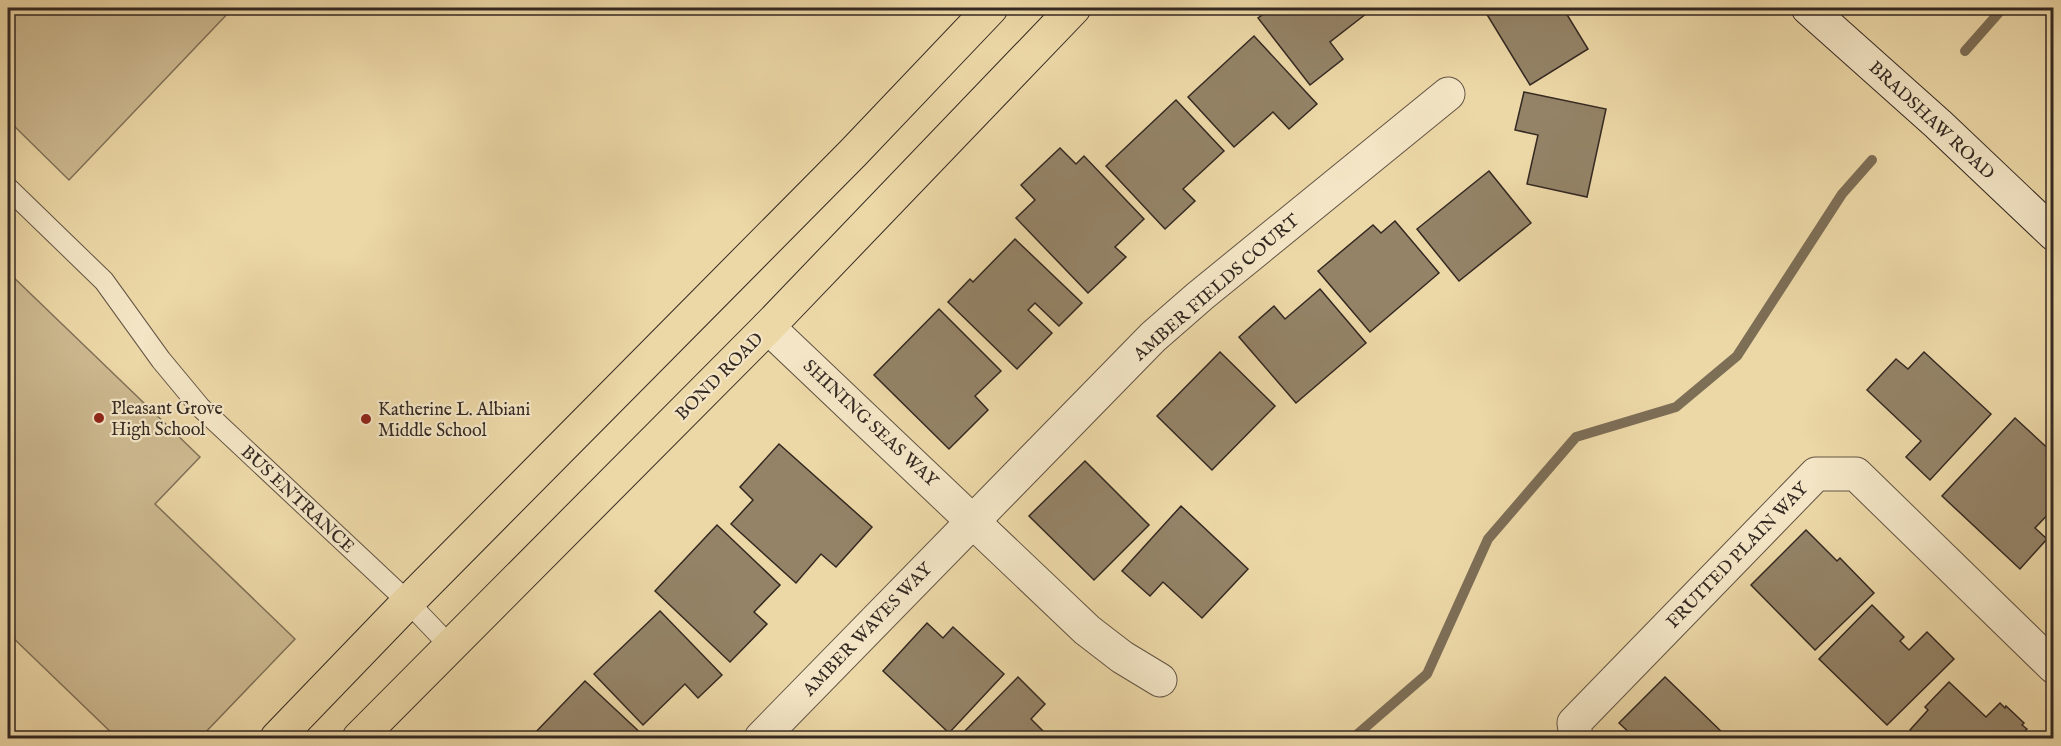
<svg xmlns="http://www.w3.org/2000/svg" width="2061" height="746" viewBox="0 0 2061 746" font-family="'IM FELL English',serif">
<style>
.green{fill:#cdb990;stroke:#807159;stroke-width:1.5}
.lines{fill:none;stroke-linecap:round;stroke-linejoin:round}
.stream{stroke:#7d6e56;stroke-width:10}
.building{fill:#948367;stroke:#342922;stroke-width:1.5}
.lane-casing{stroke:#625443;stroke-width:22}
.street-casing{stroke:#625443;stroke-width:35}
.secondary-casing{stroke:#342922;stroke-width:35}
.primary-casing{stroke:#342922;stroke-width:35}
.lane{stroke:#f3e5c5;stroke-width:20}
.street{stroke:#f3e5c5;stroke-width:33}
.secondary{stroke:#f3e5c5;stroke-width:33}
.primary{stroke:#ecd7a6;stroke-width:33}
.poi-dot{fill:#8f2418;stroke:#f3e5c5;stroke-width:2}
.labels{text-anchor:middle;stroke-width:4.5;stroke-linejoin:round;paint-order:stroke}
.street-label{font-size:18px;fill:#342922;stroke:#f3e5c5}
.poi-label{font-size:18px;fill:#342922;stroke:#f3e5c5;text-anchor:start}
</style>
<rect width="100%" height="100%" fill="#ecd7a6"/>
<filter id="stains"><feTurbulence type="fractalNoise" baseFrequency=".00333" numOctaves="4"/><feColorMatrix values="0 0 0 0 .2 0 0 0 0 .09 0 0 0 0 .02 0 0 0 .5 -.17"/></filter>
<radialGradient id="worn" r=".72"><stop offset=".6" stop-color="#630" stop-opacity="0"/><stop offset="1" stop-color="#630" stop-opacity=".3"/></radialGradient>
<g class="green">
<polygon points="8,8 233,8 69,180 8,120"/>
<polygon points="8,272 200,457 155,504 295,639 200,738 117,738 8,633"/>
</g>
<g class="lines">
<g class="stream">
<polyline points="1965,51 2003,8"/>
<polyline points="1353,738 1427,674 1488,539 1576,437 1676,407 1737,356 1842,194 1872,160"/>
</g>
</g>
<g class="building">
<polygon points="1272,8 1369,8 1371,10 1330,42 1343,59 1310,85 1258,18"/>
<polygon points="1483,8 1563,8 1588,49 1530,85"/>
<polygon points="1254,36 1317,104 1289,129 1273,112 1234,147 1188,97"/>
<polygon points="1524,92 1606,109 1587,197 1527,184 1538,135 1515,130"/>
<polygon points="1176,100 1224,151 1183,189 1195,201 1165,229 1106,166"/>
<polygon points="1060,148 1076,164 1084,156 1144,219 1115,247 1126,257 1088,293 1016,218 1035,200 1021,185"/>
<polygon points="1489,171 1531,223 1459,281 1417,229"/>
<polygon points="1395,221 1439,273 1370,332 1318,271 1373,225 1381,233"/>
<polygon points="1015,239 1082,303 1059,326 1035,303 1028,310 1052,333 1017,369 948,302 970,279 973,282"/>
<polygon points="1320,289 1366,343 1296,403 1239,337 1274,306 1285,319"/>
<polygon points="939,309 1001,371 975,396 988,410 949,449 874,375"/>
<polygon points="1220,352 1275,406 1212,470 1157,416"/>
<polygon points="1924,352 1991,414 1930,480 1906,457 1921,441 1867,390 1896,359 1908,369"/>
<polygon points="2015,418 2054,454 2054,508 2035,528 2047,539 2020,569 1942,496"/>
<polygon points="779,444 872,527 836,567 821,554 796,583 731,524 753,500 740,487"/>
<polygon points="1085,461 1149,525 1094,580 1029,516"/>
<polygon points="1181,506 1248,569 1202,618 1163,582 1150,596 1122,571"/>
<polygon points="717,525 780,585 754,612 767,624 730,662 655,591"/>
<polygon points="1806,530 1837,561 1840,558 1874,593 1815,650 1751,585"/>
<polygon points="1872,605 1904,637 1900,641 1909,650 1927,632 1954,659 1887,725 1819,659"/>
<polygon points="660,611 722,675 698,698 685,684 643,725 594,674"/>
<polygon points="927,623 943,638 953,627 1004,674 949,733 883,671"/>
<polygon points="1018,677 1045,704 1031,719 1050,738 958,738"/>
<polygon points="1665,677 1728,738 1633,738 1634,737 1619,723"/>
<polygon points="585,681 646,738 530,738"/>
<polygon points="1949,682 1986,717 2000,703 2005,708 2006,706 2024,723 2022,725 2027,729 2018,738 1919,738 1910,730 1928,710 1925,707"/>
</g>
<g class="lines">
<defs>
<polyline id="lane" points="8,188 104,281 161,360 200,407 408,602 450,646"/>
<g id="street">
<polyline points="768,327 1087,630 1122,657 1160,680"/>
<polyline points="761,738 1153,337 1200,296 1448,94"/>
<polyline points="1576,738 1574,723 1816,474 1856,474 2054,667"/>
</g>
<polyline id="secondary" points="1808,8 1938,124 2054,234"/>
<g id="primary">
<polyline points="277,738 408,602 853,153 991,8"/>
<polyline points="359,738 768,327 1074,8"/>
</g>
</defs>
<use href="#lane" class="lane-casing"/>
<use href="#street" class="street-casing"/>
<use href="#secondary" class="secondary-casing"/>
<use href="#primary" class="primary-casing"/>
<use href="#lane" class="lane"/>
<use href="#street" class="street"/>
<use href="#secondary" class="secondary"/>
<use href="#primary" class="primary"/>
</g>
<g class="poi-dot">
<circle cx="99" cy="418" r="6"/>
<circle cx="366" cy="419" r="6"/>
</g>
<g class="labels">
<g class="street-label">
<text transform="translate(1932 120) rotate(43)" y="6">BRADSHAW ROAD</text>
<text transform="translate(1216 287) rotate(-41)" y="6">AMBER FIELDS COURT</text>
<text transform="translate(719 376) rotate(-45)" y="6">BOND ROAD</text>
<text transform="translate(871 423) rotate(43)" y="6">SHINING SEAS WAY</text>
<text transform="translate(298 499) rotate(43)" y="6">BUS ENTRANCE</text>
<text transform="translate(1737 555) rotate(-46)" y="6">FRUITED PLAIN WAY</text>
<text transform="translate(867 629) rotate(-46)" y="6">AMBER WAVES WAY</text>
</g>
<g class="poi-label">
<text x="111" y="414">Pleasant Grove<tspan x="111" dy="21">High School</tspan></text>
<text x="378" y="415">Katherine L. Albiani<tspan x="378" dy="21">Middle School</tspan></text>
</g>
</g>
<rect width="2061" height="746" fill="none" stroke="#ecd7a6" stroke-width="30"/>
<rect x="9" y="9" width="2043" height="728" fill="none" stroke="#342922" stroke-width="3"/>
<rect x="15" y="15" width="2031" height="716" fill="none" stroke="#342922" stroke-width="1.5"/>
<rect width="100%" height="100%" filter="url(#stains)"/>
<rect width="100%" height="100%" fill="url(#worn)"/>
</svg>
